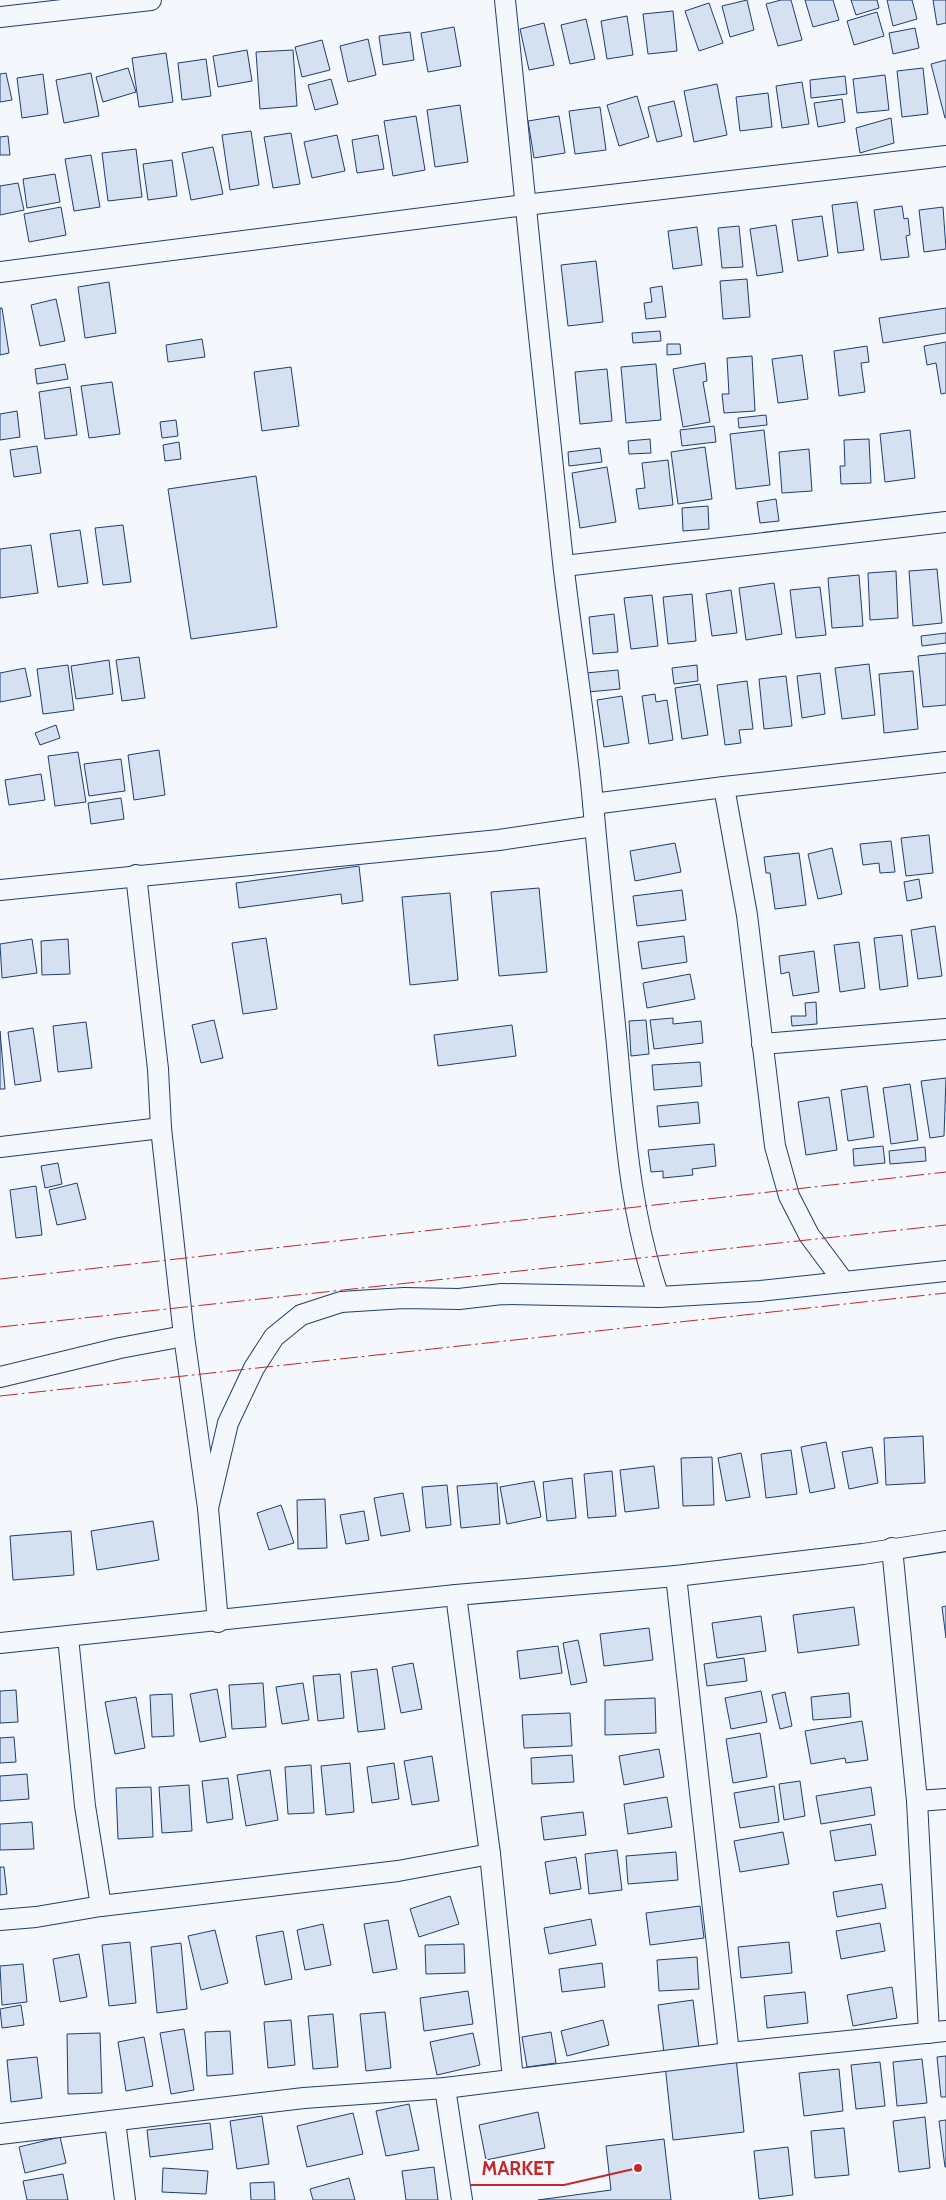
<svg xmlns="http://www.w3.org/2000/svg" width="946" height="2200" viewBox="0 0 946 2200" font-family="Cabin,sans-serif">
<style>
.building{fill:#d5e0f0;stroke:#1d3f73}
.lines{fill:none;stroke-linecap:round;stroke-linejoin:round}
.minor-casing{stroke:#1d3f73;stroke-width:22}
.minor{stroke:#f4f7fb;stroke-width:20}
.power{stroke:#c62828;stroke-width:1;stroke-dasharray:18 4 2.5 4;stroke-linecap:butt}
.leader{fill:none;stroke:#c62828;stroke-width:2}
.callout-dot{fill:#c62828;stroke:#f4f7fb;stroke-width:2}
.callout-label{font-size:19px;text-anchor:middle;font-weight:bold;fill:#c62828;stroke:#f4f7fb;stroke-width:4;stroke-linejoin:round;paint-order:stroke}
</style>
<rect width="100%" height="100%" fill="#f4f7fb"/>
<g class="building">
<polygon points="747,0 754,30 730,37 722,6"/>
<polygon points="781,0 791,0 802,40 778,46 766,4"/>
<polygon points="805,0 833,0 839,20 813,27"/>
<polygon points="851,0 877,0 879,8 856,15"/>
<polygon points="887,0 912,0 917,19 893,26"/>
<polygon points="933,0 946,0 946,23 937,25"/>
<polygon points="709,3 723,43 699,51 685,11"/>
<polygon points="673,11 677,51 648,54 643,14"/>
<polygon points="877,12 884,36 854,45 847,21"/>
<polygon points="627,16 633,55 607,59 601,21"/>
<polygon points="586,19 595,59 570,64 561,25"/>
<polygon points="544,23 554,65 529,70 520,29"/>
<polygon points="454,27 461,66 428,72 421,33"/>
<polygon points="915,28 919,48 893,54 889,33"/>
<polygon points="410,32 414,60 383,65 379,36"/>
<polygon points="368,39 376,75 348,82 340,46"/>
<polygon points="322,40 330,70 302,77 295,47"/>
<polygon points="247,50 252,81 218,87 213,56"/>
<polygon points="293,50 297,106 260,109 256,52"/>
<polygon points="166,53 173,102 139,107 132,58"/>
<polygon points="206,59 211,96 182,100 178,63"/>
<polygon points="946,60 946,118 945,118 931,64"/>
<polygon points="128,68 136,92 103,102 96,77"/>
<polygon points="923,68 928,114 902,117 897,71"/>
<polygon points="6,73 12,100 0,102 0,74"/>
<polygon points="91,73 99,116 64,123 56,80"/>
<polygon points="43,74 48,114 22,118 17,78"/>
<polygon points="885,75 889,110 857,113 853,79"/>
<polygon points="845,76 847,94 811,98 810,80"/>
<polygon points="331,79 338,104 315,110 308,85"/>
<polygon points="802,82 809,124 782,128 776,86"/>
<polygon points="717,84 727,135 694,142 684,91"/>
<polygon points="768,93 772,127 740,131 736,97"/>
<polygon points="637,96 649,137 619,146 607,105"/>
<polygon points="842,99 845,122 818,127 814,103"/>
<polygon points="674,101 682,136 657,142 648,107"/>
<polygon points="460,105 468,162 435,167 427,110"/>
<polygon points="600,107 606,150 575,154 569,111"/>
<polygon points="416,116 425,170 393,176 384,121"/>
<polygon points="559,116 565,153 534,158 528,121"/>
<polygon points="891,118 894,143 860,153 856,128"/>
<polygon points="251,131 259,185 230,190 222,135"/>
<polygon points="291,133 300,184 273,188 264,137"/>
<polygon points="337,135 345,171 312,178 304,142"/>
<polygon points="378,135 384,169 357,173 352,140"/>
<polygon points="8,136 10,155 0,155 0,137"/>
<polygon points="213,147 223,194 191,200 182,153"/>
<polygon points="136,149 142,197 108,201 102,153"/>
<polygon points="91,155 100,207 74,211 65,159"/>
<polygon points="172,160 177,196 148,200 143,164"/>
<polygon points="55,174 60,202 27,208 23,179"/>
<polygon points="18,183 24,210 0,215 0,186"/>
<polygon points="857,202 864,250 838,253 832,205"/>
<polygon points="902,206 904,219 908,218 910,235 906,236 909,257 881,260 874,210"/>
<polygon points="61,207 66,235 29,242 24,214"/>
<polygon points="943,207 946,249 924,252 919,210"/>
<polygon points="822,216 828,256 798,261 792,220"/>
<polygon points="776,225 783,272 757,276 750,229"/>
<polygon points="739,226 743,267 722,268 718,228"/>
<polygon points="697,227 702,265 673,269 668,231"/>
<polygon points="596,261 603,322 568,326 561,265"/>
<polygon points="747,279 750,317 723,319 720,281"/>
<polygon points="109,282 116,333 85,338 78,287"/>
<polygon points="662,286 666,317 646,319 644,303 652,302 650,288"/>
<polygon points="56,299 65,341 40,346 31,305"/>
<polygon points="0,308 2,308 9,353 0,355"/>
<polygon points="946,308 946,333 883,343 879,318"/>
<polygon points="660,331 661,341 633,343 632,333"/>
<polygon points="202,339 205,357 168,362 166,345"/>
<polygon points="946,342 946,393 941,394 936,363 927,365 924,346"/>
<polygon points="667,344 680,344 681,354 667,355"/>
<polygon points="867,346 869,362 861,363 865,392 839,396 834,351"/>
<polygon points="802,355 808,399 778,403 772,359"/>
<polygon points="752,356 755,411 724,413 722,394 729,394 727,358"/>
<polygon points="705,363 707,381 703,382 710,422 683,427 673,369"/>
<polygon points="65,364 68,379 37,384 35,369"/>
<polygon points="656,364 661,420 626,423 621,367"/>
<polygon points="291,367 299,426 262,431 254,372"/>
<polygon points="607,369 612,421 580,424 575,372"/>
<polygon points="112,382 120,434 89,438 81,386"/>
<polygon points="70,387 77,435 45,439 39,392"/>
<polygon points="17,411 20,437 0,440 0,414"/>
<polygon points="766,415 767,425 739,428 738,418"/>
<polygon points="176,420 178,436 162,438 160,422"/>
<polygon points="714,426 716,442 682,446 680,430"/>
<polygon points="764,430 770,485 736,489 730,434"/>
<polygon points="910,430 915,478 885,482 880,434"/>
<polygon points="650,439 651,453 629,454 628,441"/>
<polygon points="869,439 871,483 841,484 840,466 845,466 844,440"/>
<polygon points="179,442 181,459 165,461 163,445"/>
<polygon points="37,446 41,473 14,477 10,450"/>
<polygon points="705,447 712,499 678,504 671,452"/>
<polygon points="600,448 602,462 569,466 568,452"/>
<polygon points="809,449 812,491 782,493 779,452"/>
<polygon points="668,460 673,505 639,509 636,489 645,488 642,463"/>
<polygon points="607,467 616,522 580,528 572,473"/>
<polygon points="256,476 277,627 191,639 168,489"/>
<polygon points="776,499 779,521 760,523 757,502"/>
<polygon points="708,506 709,529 683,531 682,508"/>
<polygon points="123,525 131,582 103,585 95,528"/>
<polygon points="80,530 88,583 58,587 50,534"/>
<polygon points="31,545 38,593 0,598 0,549"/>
<polygon points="937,569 942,623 913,626 909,571"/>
<polygon points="896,571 898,618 870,620 868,573"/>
<polygon points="859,575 863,626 832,628 828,578"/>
<polygon points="774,583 782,634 746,640 739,588"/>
<polygon points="820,587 826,635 796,638 790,590"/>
<polygon points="731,590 737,633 712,636 706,594"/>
<polygon points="692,594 696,641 668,644 663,597"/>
<polygon points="652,595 658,646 631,649 624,598"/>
<polygon points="614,614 618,652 593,654 589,617"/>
<polygon points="946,633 946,643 922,646 921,636"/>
<polygon points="946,653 946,705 923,707 918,656"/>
<polygon points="139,657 145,698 122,701 116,660"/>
<polygon points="109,660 113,694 76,699 71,666"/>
<polygon points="869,664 875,715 842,719 835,668"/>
<polygon points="68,665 74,710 43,714 37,669"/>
<polygon points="697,665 698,681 674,684 672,668"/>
<polygon points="25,668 31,696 0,702 0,673"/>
<polygon points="618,670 620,689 588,692 586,673"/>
<polygon points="913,671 918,729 884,733 879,674"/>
<polygon points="820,673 825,714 802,718 797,676"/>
<polygon points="786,676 792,726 764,729 759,679"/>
<polygon points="747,681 753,729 739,730 741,743 725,745 717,685"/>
<polygon points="700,684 708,735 682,739 675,688"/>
<polygon points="655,694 656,702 667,700 673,740 649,744 642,696"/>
<polygon points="622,696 629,743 604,747 597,700"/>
<polygon points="56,725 60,738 40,745 35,733"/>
<polygon points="159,750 165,795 134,800 128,755"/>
<polygon points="78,752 86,802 55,806 48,756"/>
<polygon points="121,759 125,791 89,796 84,764"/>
<polygon points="41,774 45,800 9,805 5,780"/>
<polygon points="121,798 124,819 91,824 88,803"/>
<polygon points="929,835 933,873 906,876 901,838"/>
<polygon points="891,841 895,872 880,873 879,863 863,865 860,844"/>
<polygon points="675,843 681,872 635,881 630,851"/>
<polygon points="832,848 842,894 818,899 808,854"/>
<polygon points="799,853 806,905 775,909 770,873 766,873 764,857"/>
<polygon points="359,866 363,901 342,904 341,894 239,908 236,883"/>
<polygon points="919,879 922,898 907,901 904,882"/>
<polygon points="539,888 547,972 499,976 491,892"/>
<polygon points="682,890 686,920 637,926 633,896"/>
<polygon points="450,893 458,980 410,985 402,897"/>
<polygon points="935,926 942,976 918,979 911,930"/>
<polygon points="902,935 908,986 880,990 874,938"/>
<polygon points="684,936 687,962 642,969 638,942"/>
<polygon points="266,938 277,1009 243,1014 232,943"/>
<polygon points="32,939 37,973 2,978 0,944"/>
<polygon points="68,939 70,974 42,975 41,941"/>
<polygon points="859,942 865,988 840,992 834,945"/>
<polygon points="814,951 819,992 793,996 789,972 781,974 779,956"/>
<polygon points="690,974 695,999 647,1008 643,983"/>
<polygon points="816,1002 817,1024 792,1026 791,1016 806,1016 805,1003"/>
<polygon points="673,1018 673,1024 701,1021 703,1043 654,1049 650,1020"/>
<polygon points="214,1020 223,1058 201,1063 192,1025"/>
<polygon points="646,1020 649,1054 631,1056 629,1021"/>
<polygon points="86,1022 92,1068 58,1072 53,1026"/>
<polygon points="512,1025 516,1056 438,1066 434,1035"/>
<polygon points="33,1028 41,1081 15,1085 8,1032"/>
<polygon points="0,1031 5,1089 0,1089"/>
<polygon points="700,1062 702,1086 654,1090 652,1065"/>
<polygon points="946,1078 944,1136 930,1138 921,1081"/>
<polygon points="910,1084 918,1140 891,1144 883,1088"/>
<polygon points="867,1086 874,1137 848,1141 841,1090"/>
<polygon points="829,1097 837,1150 806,1155 798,1102"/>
<polygon points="698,1102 700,1123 659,1127 657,1106"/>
<polygon points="714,1144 716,1166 692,1169 693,1175 663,1178 663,1171 651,1172 648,1150"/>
<polygon points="883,1146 885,1163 854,1166 853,1149"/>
<polygon points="925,1147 926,1161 890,1164 889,1151"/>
<polygon points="58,1163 62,1184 45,1188 41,1166"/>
<polygon points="77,1183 86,1219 57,1225 49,1190"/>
<polygon points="36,1186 42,1235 16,1238 10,1190"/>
<polygon points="923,1436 925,1483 886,1485 884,1438"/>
<polygon points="826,1442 835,1488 810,1493 801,1447"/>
<polygon points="872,1447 878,1483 849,1489 842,1452"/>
<polygon points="791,1450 797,1494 766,1498 761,1454"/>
<polygon points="741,1453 750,1497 726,1501 718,1458"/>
<polygon points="712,1457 714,1505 683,1506 681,1458"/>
<polygon points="654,1466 659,1508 625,1512 620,1470"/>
<polygon points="612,1471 616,1516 588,1518 584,1474"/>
<polygon points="572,1478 576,1518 547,1521 543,1482"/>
<polygon points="534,1481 541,1517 507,1524 500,1487"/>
<polygon points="497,1483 500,1524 461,1528 457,1486"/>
<polygon points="447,1485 451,1525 426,1528 422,1487"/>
<polygon points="403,1493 410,1531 381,1536 374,1498"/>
<polygon points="325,1499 327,1548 298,1549 297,1500"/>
<polygon points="281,1505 294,1543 269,1550 257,1513"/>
<polygon points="364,1511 369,1540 346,1544 340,1515"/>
<polygon points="153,1521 159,1560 97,1570 91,1531"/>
<polygon points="71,1531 74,1575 13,1580 10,1536"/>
<polygon points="946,1606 946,1638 942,1607"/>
<polygon points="854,1607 859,1645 798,1653 793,1615"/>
<polygon points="761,1616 766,1651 717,1658 712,1623"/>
<polygon points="649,1628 653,1660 604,1666 600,1634"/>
<polygon points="578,1640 587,1682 571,1685 563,1643"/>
<polygon points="558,1646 562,1673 520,1679 517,1651"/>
<polygon points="744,1658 747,1681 707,1686 704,1664"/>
<polygon points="413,1663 422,1709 401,1713 392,1667"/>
<polygon points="377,1669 385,1729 358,1732 351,1672"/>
<polygon points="340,1674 344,1718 318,1721 313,1676"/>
<polygon points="263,1683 266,1727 232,1729 229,1685"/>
<polygon points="303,1683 309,1720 282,1724 276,1687"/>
<polygon points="217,1689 226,1737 200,1742 190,1694"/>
<polygon points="16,1690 18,1722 0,1723 0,1691"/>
<polygon points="761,1691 767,1722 731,1729 725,1698"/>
<polygon points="785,1692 792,1726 780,1729 772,1695"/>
<polygon points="849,1693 851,1717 813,1720 811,1697"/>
<polygon points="172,1694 174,1736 152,1737 150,1695"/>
<polygon points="136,1697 145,1748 115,1754 105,1702"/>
<polygon points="655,1698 656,1733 605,1735 605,1700"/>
<polygon points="570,1713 572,1746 524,1748 522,1715"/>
<polygon points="862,1721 868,1760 846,1763 845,1758 811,1764 805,1731"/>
<polygon points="760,1733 767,1777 733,1783 726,1739"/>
<polygon points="14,1737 16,1762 0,1763 0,1738"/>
<polygon points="659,1749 664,1777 624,1785 619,1756"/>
<polygon points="572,1755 574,1782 532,1784 531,1758"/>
<polygon points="432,1756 439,1801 412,1805 404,1761"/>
<polygon points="350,1763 354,1812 326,1815 321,1766"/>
<polygon points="394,1763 399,1799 372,1803 367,1767"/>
<polygon points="311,1765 314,1813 288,1814 285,1767"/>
<polygon points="270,1770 278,1820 246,1826 237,1775"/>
<polygon points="27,1774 29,1799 0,1801 0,1776"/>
<polygon points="228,1778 233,1819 207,1823 202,1781"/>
<polygon points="800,1781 805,1816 784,1820 779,1784"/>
<polygon points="189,1785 192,1831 162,1833 159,1787"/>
<polygon points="774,1786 779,1822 740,1828 734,1793"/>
<polygon points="151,1787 153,1837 118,1839 116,1788"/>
<polygon points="871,1787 875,1815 821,1824 816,1796"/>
<polygon points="667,1797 672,1827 628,1834 624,1804"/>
<polygon points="583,1812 586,1835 544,1840 541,1817"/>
<polygon points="32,1822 34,1849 0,1850 0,1824"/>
<polygon points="871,1824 876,1855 835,1861 830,1831"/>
<polygon points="783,1832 789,1864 740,1872 734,1841"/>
<polygon points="617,1850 622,1890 589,1894 585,1854"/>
<polygon points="676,1852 678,1880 628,1884 626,1856"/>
<polygon points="576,1857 581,1889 550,1894 545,1862"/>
<polygon points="0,1867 4,1867 7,1894 0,1895"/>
<polygon points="882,1884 886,1908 837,1917 833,1892"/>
<polygon points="450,1896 459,1924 419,1937 410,1909"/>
<polygon points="700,1906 704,1938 650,1945 646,1913"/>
<polygon points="591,1919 596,1945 549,1954 544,1928"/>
<polygon points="388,1920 397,1969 373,1973 364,1924"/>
<polygon points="880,1923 885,1951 841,1959 836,1931"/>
<polygon points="323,1924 331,1965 305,1970 297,1930"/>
<polygon points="215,1930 228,1983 201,1990 188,1936"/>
<polygon points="283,1931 292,1979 265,1985 256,1936"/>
<polygon points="130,1942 136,2003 109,2006 102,1945"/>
<polygon points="789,1942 792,1973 741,1978 738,1947"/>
<polygon points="181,1943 187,2009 157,2013 151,1947"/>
<polygon points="464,1944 465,1973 426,1974 425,1945"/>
<polygon points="79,1954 87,1997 60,2002 53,1959"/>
<polygon points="697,1957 699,1989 659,1991 657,1960"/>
<polygon points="602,1963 605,1987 562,1992 559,1969"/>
<polygon points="23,1964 27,2002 2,2005 0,1966"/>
<polygon points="892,1987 897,2018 853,2026 847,1995"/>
<polygon points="468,1991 473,2024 424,2031 420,1998"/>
<polygon points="805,1992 808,2023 767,2028 764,1996"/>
<polygon points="693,2000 699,2048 664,2053 658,2005"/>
<polygon points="21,2005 24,2025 2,2028 0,2009"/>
<polygon points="385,2012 391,2068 366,2071 360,2014"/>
<polygon points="333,2014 338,2067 313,2069 308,2016"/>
<polygon points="291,2020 295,2065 268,2068 264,2022"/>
<polygon points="603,2020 609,2045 567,2056 561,2031"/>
<polygon points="184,2029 194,2090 171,2094 160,2033"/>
<polygon points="230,2031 233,2074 207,2076 205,2032"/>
<polygon points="551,2032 556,2063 527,2067 522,2037"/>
<polygon points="100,2033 102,2093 68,2094 67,2034"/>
<polygon points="473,2033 480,2065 437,2075 430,2042"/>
<polygon points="144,2037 153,2086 126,2091 118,2042"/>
<polygon points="946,2056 946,2097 941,2097 937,2057"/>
<polygon points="37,2057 42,2098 11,2102 7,2060"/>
<polygon points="736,2058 744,2132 673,2140 665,2065"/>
<polygon points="922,2059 927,2103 897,2106 893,2062"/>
<polygon points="880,2062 885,2106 856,2109 851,2065"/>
<polygon points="839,2069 843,2111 804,2116 799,2073"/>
<polygon points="409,2104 419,2150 386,2156 376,2111"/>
<polygon points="538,2112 545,2148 486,2160 479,2125"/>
<polygon points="353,2113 363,2154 307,2167 297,2126"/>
<polygon points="262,2116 269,2164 237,2169 230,2121"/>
<polygon points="925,2117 930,2168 899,2172 893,2121"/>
<polygon points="946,2120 946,2167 945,2167 939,2121"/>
<polygon points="210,2123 213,2149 150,2157 147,2130"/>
<polygon points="844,2128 849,2175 815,2178 811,2131"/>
<polygon points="60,2137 66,2163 25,2173 19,2147"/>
<polygon points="664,2139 671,2200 538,2200 611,2190 606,2146"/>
<polygon points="788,2147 793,2195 759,2199 754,2151"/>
<polygon points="434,2167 438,2200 406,2200 402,2171"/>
<polygon points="163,2168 208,2171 206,2194 162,2192"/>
<polygon points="63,2174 68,2200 27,2200 23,2181"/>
<polygon points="349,2178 355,2200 313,2200 310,2189"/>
<polygon points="274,2182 275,2200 251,2200 250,2183"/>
</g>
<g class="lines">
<defs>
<g id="minor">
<path d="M505,0C523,187 543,375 563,562C572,642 586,723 593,803C600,884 609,964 617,1045C625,1131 630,1215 659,1297"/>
<polyline points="0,17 151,0"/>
<polyline points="0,272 525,205 946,156"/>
<polyline points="564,566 946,522"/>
<polyline points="724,787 747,915 775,1146 789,1196 809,1235 844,1282"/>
<polyline points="593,804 724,787 946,762"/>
<polyline points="136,875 158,1069 161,1128 184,1336 208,1508 218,1622"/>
<polyline points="0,890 499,840 594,826"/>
<polyline points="762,1044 946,1029"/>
<polyline points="0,1147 161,1128"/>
<polyline points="0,1377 120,1348 184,1336"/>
<polyline points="208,1508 228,1423 254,1368 274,1337 301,1315 341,1302 404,1298 459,1299 502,1294 659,1297 760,1291 946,1271"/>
<polyline points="892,1548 917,1801 929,2033"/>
<polyline points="676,1576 729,2053"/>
<polyline points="456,1595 490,1854 513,2079"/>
<polyline points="68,1637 85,1806 101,1906"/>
<polyline points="0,1643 456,1595 676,1576 863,1554 946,1541"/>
<polyline points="917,1801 946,1799"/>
<polyline points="0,1920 36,1917 101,1906 398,1871 490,1854"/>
<polyline points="445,2088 462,2200"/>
<polyline points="115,2121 125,2200"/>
<polyline points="0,2134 304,2098 445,2088 729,2053 946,2031"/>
</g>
</defs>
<use href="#minor" class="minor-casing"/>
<use href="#minor" class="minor"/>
<g class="power">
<polyline points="0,1279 946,1172"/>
<polyline points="0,1327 946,1225"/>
<polyline points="0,1396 946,1293"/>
</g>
</g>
<path class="leader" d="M638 2168L564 2185H471"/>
<circle class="callout-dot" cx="638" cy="2168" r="5"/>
<g class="callout-label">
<text x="518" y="2175">MARKET</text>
</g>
</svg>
